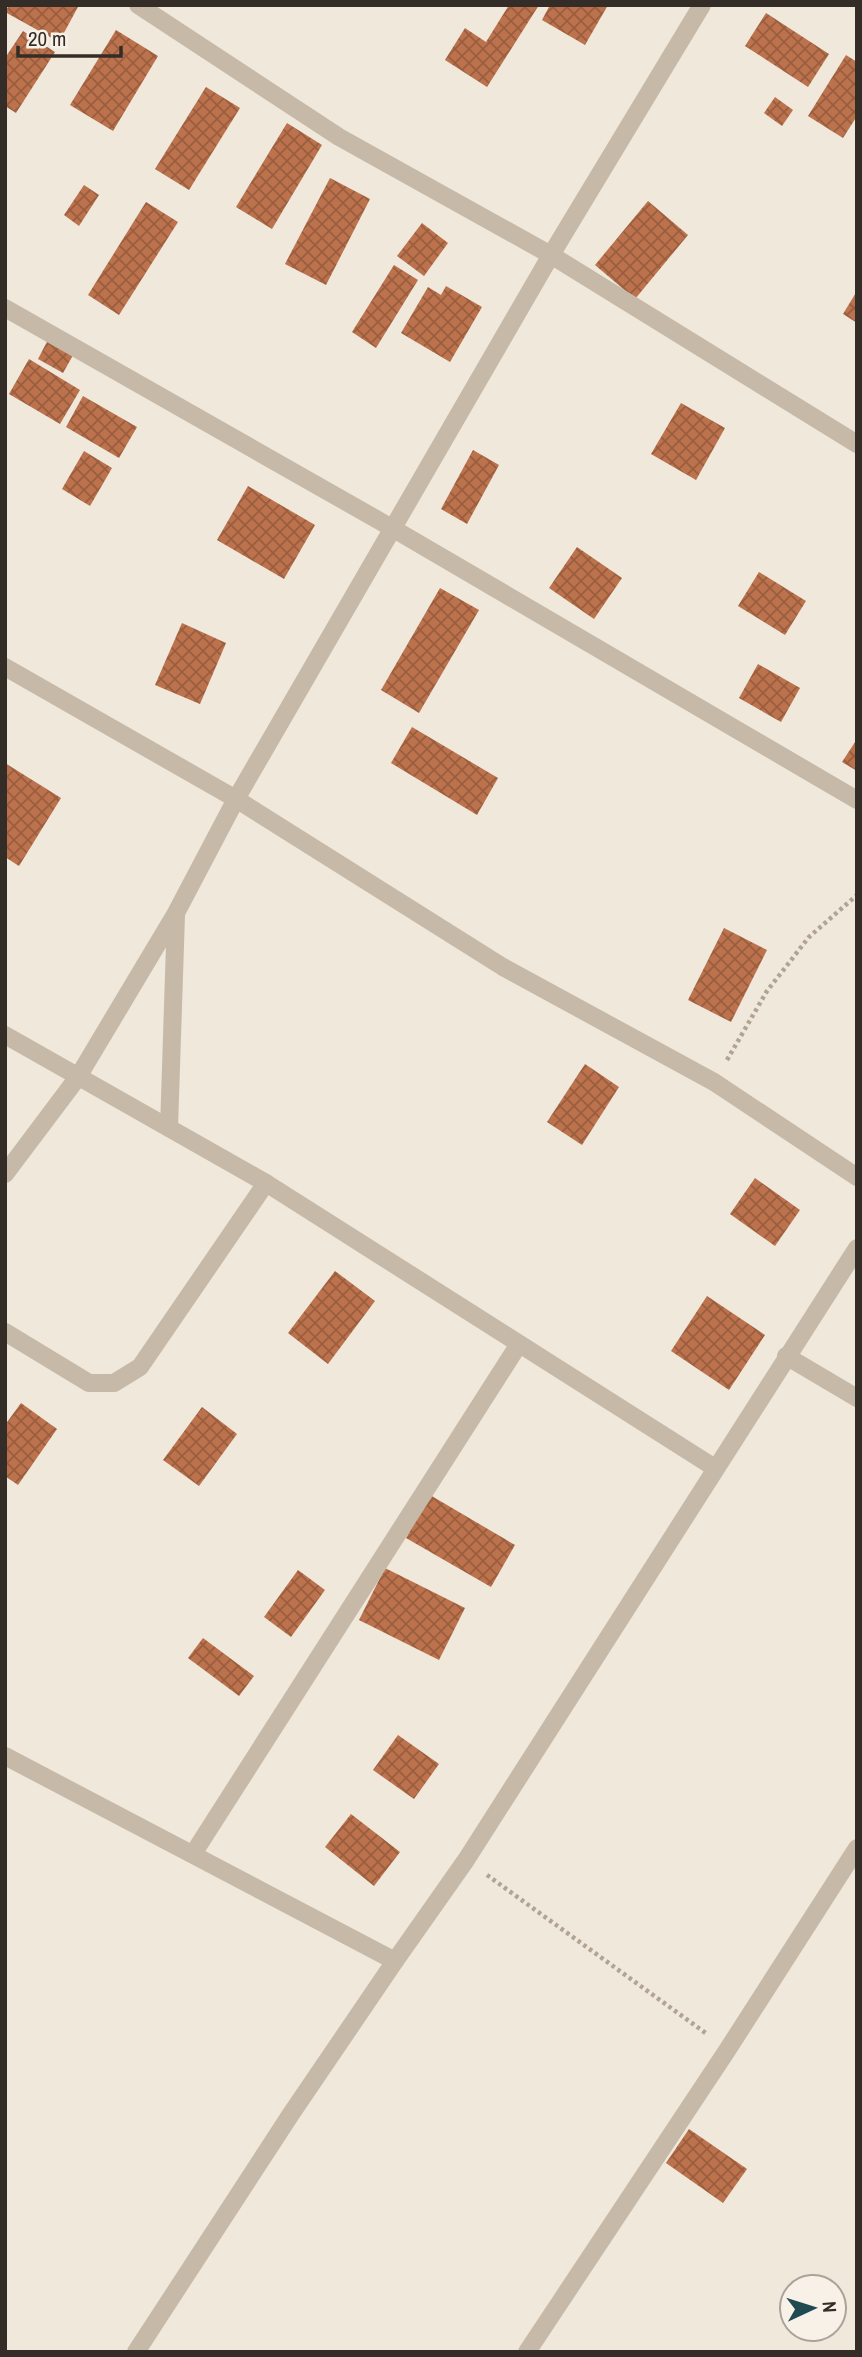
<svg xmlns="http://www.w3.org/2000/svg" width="862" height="2357" viewBox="0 0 862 2357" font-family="'Archivo Narrow',sans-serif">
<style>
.building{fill:url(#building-cross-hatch)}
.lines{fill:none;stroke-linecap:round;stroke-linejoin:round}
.path{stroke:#b2a392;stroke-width:4.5;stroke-dasharray:3.5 3.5;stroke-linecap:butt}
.minor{stroke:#c6b9a8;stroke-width:18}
</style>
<defs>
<pattern id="building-cross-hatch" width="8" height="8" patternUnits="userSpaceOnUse" patternTransform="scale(1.75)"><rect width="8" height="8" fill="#bc724c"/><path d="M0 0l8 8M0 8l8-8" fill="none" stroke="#9a5e3f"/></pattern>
</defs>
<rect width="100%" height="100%" fill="#efe8db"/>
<g class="building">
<polygon points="9,5 79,5 59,42 5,12"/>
<polygon points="509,5 539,5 487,87 445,60 465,28 486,42"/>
<polygon points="550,5 608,5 585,45 542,20"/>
<polygon points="766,13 829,54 808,87 745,46"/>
<polygon points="116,30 158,56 113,131 70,105"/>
<polygon points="23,31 55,52 16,113 5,106 5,58"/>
<polygon points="846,55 857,62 857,116 843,138 808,116"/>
<polygon points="206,87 240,108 189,190 155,169"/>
<polygon points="775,97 793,110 782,126 764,113"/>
<polygon points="287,123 322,145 272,229 236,207"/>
<polygon points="330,178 370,199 326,285 285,264"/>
<polygon points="84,185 99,195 79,226 64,215"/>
<polygon points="648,201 688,235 635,299 595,265"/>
<polygon points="146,202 178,222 119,315 88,295"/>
<polygon points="422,223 448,243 424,276 397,256"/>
<polygon points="394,265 418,280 376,348 352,332"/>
<polygon points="446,286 482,307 450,362 401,333 428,287 441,295"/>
<polygon points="857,291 857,323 843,314"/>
<polygon points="50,336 76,350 63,373 38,359"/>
<polygon points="29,359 80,390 60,424 9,394"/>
<polygon points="83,396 137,427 119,458 66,427"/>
<polygon points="681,403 725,428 696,480 651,454"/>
<polygon points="473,450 499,465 467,524 441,509"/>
<polygon points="84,451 112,468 90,506 62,489"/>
<polygon points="248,486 315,525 284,579 217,540"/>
<polygon points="577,547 622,578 594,619 549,588"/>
<polygon points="759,572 806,601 785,635 738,606"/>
<polygon points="440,588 479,610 419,713 381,690"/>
<polygon points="182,623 226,643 200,704 155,685"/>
<polygon points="758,664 800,688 781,722 739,698"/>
<polygon points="412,727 498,778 477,815 391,763"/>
<polygon points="857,739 857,771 842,762"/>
<polygon points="5,763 61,798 19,866 5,857"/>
<polygon points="724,928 767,950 731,1022 688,1000"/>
<polygon points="585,1064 619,1087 582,1145 547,1122"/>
<polygon points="755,1178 800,1210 775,1246 730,1214"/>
<polygon points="335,1271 375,1301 328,1364 288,1333"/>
<polygon points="707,1296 765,1335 729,1390 671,1351"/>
<polygon points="21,1403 57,1429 18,1485 5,1476 5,1425"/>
<polygon points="202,1407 237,1434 199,1486 163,1460"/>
<polygon points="430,1495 515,1545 491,1587 406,1538"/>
<polygon points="385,1568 465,1608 439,1660 359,1620"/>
<polygon points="298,1570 325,1590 291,1637 264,1617"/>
<polygon points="203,1638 254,1676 239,1696 188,1658"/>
<polygon points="398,1735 439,1764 414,1799 373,1770"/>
<polygon points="351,1814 400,1852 374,1886 325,1847"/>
<polygon points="689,2129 747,2169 723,2203 666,2163"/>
</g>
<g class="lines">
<g class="path">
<polyline points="727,1060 767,991 809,937 857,895"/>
<polyline points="487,1875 707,2034"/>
</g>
<g class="minor">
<polyline points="138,5 339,137 551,255 702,5"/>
<polyline points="5,308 392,528 857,800"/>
<polyline points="5,667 236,799 503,967 714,1082 857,1177"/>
<polyline points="5,1035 266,1183 715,1468"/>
<polyline points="169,1128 176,915"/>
<polyline points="5,1174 78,1077 176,913 236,799 551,255 857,444"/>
<polyline points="5,1332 89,1383 114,1383 140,1367 266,1183"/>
<polyline points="786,1356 857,1398"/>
<polyline points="5,1756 395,1961"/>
<polyline points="193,1854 519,1344"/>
<polyline points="136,2352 291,2114 395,1961 466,1860 857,1248"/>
<polyline points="527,2352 728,2049 857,1848"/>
</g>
</g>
<rect width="862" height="2357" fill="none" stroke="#342d27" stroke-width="14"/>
<g transform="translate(813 2308) rotate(86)"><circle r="33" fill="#f8f1e7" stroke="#aaa39a" stroke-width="2"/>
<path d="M0-5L12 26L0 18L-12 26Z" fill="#204a52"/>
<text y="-10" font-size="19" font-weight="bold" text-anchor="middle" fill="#342d27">N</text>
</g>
<path d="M18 46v10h103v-10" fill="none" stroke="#342d27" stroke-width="3.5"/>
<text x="28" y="46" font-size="21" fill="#342d27" stroke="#f8f1e7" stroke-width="5" paint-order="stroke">20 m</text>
</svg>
